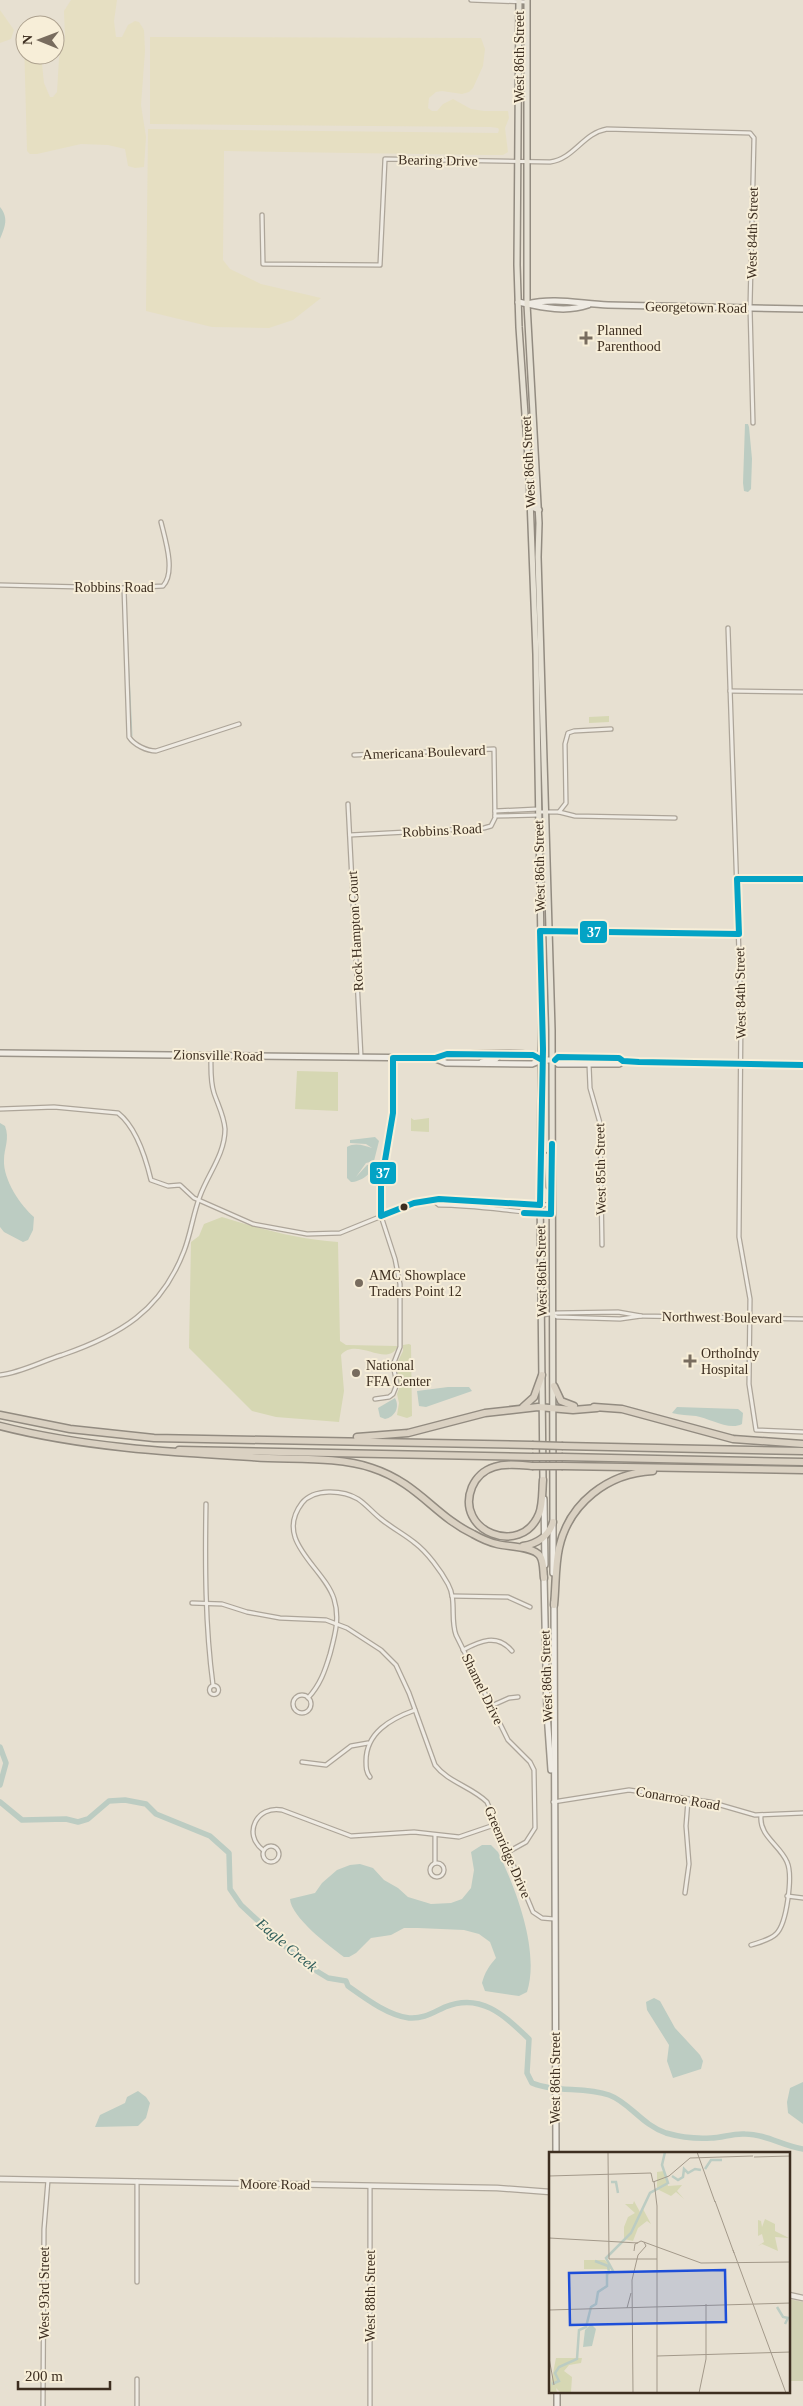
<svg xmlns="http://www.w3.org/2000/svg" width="803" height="2406" viewBox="0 0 803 2406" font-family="'Times New Roman',serif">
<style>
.farmland{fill:#e6dfc2}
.green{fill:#d6d7b3}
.cemetery{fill:#d1d1b3}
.water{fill:#bcccc2}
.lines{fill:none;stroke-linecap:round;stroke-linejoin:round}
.stream{stroke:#bcccc2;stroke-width:1}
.river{stroke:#bcccc2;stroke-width:5.5}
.minor-casing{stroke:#ada599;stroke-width:5.5}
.tertiary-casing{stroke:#ada599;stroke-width:7}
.secondary-casing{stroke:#9c958a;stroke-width:8}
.primary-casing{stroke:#928b80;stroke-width:8}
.motorway-casing{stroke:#928b80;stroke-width:9}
.minor{stroke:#efebe3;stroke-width:3}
.tertiary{stroke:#efebe3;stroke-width:4.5}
.secondary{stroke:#efebe3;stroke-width:5}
.primary{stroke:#e6e1d4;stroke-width:5}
.motorway{stroke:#dad1c2;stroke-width:6}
.motorway-bridge-casing{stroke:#928b80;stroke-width:9;stroke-linecap:butt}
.motorway-bridge{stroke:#dad1c2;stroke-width:6}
.bus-1-casing{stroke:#f7eed8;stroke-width:10}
.bus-1{stroke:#03a3c5;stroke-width:6}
.poi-dot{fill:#786c5e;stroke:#f7eed8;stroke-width:2}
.bus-dot{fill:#3d2e20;stroke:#f7eed8;stroke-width:2}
.labels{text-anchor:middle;stroke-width:4;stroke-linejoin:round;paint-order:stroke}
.street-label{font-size:14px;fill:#3d2e20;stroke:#f7eed8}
.poi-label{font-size:14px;fill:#3d2e20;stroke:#f7eed8;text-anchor:start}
.water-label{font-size:15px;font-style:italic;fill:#2f5d5a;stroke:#f7eed8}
.inset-river{fill:none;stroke:#bcccc2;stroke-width:2.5}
.inset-road{fill:none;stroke:#a3998a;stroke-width:1}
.view{fill:#1d4ed8;fill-opacity:0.15;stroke:#1d4ed8;stroke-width:2.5}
.inset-edge{fill:none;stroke:#3d2e20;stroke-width:2.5}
.line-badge{stroke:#f7eed8;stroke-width:2}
.badge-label{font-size:14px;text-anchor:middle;font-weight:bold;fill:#fff}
</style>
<rect width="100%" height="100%" fill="#e7e0d1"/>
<g class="farmland">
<polygon points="71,0 117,0 114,21 116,37 122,37 128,25 135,21 139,22 144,30 145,51 141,105 146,137 144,167 135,168 128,166 125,149 108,145 81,144 37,154 30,154 27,151 24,40 25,55 41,55 44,83 50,97 53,97 57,92 59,58 65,38 64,11"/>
<polygon points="0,10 14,30 11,39 0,43"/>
<polygon points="150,37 481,38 485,49 483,66 473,88 469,92 462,94 442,91 436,92 429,98 428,108 432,111 437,111 443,104 453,99 471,109 484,111 508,111 509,118 505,128 508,152 503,155 486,155 224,151 223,260 230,269 261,284 321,298 293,320 269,328 212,327 146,311 148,129 498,133 499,130 498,128 491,127 150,124"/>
</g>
<g class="green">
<polygon points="609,716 609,722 589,723 589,717"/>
<polygon points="297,1071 338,1072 338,1111 295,1109"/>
<polygon points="411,1118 414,1120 429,1118 429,1132 411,1131"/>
<path d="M222,1217C261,1229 297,1239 338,1242L340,1341L346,1345L398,1346C387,1369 357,1336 341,1355L344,1391L339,1422L276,1417L252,1411L189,1348L191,1242L199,1236L204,1224Z"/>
<polygon points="409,1344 411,1345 412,1416 407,1418 397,1415 399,1403 397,1394 400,1386 396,1365 403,1351 403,1345"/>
</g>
<polygon class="cemetery" points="789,2299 803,2302 803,2381 789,2381"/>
<g class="water">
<path d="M0,207C9,218 5,227 0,239Z"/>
<polygon points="745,424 748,424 749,427 752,459 751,489 748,492 744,491 743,483"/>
<path d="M0,1123L5,1126C10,1139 4,1148 4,1160C3,1180 21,1206 34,1217L33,1230L28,1240L23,1242L4,1232L0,1227Z"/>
<path d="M375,1137L379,1141L374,1161L366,1163L356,1177L367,1165L373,1164C373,1174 360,1182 351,1182L347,1178V1147C356,1142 364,1146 372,1148L366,1144L350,1143V1140Z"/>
<polygon points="448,1387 469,1387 472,1391 426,1407 419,1406 417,1391"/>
<path d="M395,1398C400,1407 395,1417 385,1419L380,1417L378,1408Z"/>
<path d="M677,1407L738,1409L743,1413L742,1424C729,1431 709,1418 696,1416C688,1415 680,1415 672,1413Z"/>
<path d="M482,1845H491L498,1852C516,1889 540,1951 527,1992L519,1996L485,1991L482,1983C485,1972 489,1966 496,1958L490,1942L479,1934L464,1930L418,1928H404L391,1935L371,1938L356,1953L349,1957H344C329,1946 291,1917 290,1899L315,1893L322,1883L337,1870L350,1865L360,1864L373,1868L384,1880L398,1888L408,1897L431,1904L451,1903L462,1899L471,1888L474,1870L471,1852Z"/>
<polygon points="654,1998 660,2001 675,2028 700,2055 703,2061 701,2069 673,2078 667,2061 669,2045 647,2010 646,2002"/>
<polygon points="803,2082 803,2124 788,2113 787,2102 790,2088"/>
<polygon points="138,2091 146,2097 150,2103 146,2118 138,2126 95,2127 100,2115 125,2103 127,2097"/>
</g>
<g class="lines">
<polyline class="stream" points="126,610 132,736"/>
<g class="river">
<polyline points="0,1747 6,1763 0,1785"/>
<path d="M0,1802L22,1820L66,1819L78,1822L88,1819L109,1801L125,1800L146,1804L156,1814L210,1836L229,1853L230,1889L241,1905L286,1947L310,1967L328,1978L346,1981L348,1986C365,1998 387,2015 409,2018C424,2019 432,2013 445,2007C481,1992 505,2016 529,2039L527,2073L532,2083C556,2093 584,2086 609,2095C629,2102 642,2125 666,2133C680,2137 696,2139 711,2138C722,2138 733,2133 745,2134C766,2134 783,2146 803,2149"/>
</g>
<defs>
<g id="minor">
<polyline points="471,0 527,2"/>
<path d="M262,215L263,264L380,265L385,159L550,162C574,159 583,133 607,129L750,133L754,138L750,307L753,423"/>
<path d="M0,585L124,588L163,586C176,572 165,539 161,522"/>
<path d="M124,588L129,737C134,745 147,751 156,751L239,724"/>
<polyline points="728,628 741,1013 739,1237 750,1299 749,1384 756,1430 803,1432"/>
<polyline points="730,691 803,692"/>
<polyline points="348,804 361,1057"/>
<polyline points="495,811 538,809"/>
<polyline points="538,812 559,812 566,803 565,744 568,733 574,731 611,729"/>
<polyline points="559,812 575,816 675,818"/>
<polyline points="495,816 538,815"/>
<polyline points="350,835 484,828 491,826 495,818 494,749 354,755"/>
<polyline points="737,879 803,879"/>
<polyline points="540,931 739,934"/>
<polyline points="589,1064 590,1088 600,1123 602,1245"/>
<path d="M0,1109L54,1107L118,1113C136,1127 146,1159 151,1180L168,1186L180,1185L194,1198L253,1224L307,1234L340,1233L414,1203L439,1199L551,1205"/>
<path d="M434,1201L439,1205C477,1205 513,1212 551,1214"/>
<polyline points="542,1315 557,1313 618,1312 641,1316 803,1319"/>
<polyline points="553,1315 557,1317 620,1319 641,1316"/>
<path d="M0,1375C20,1373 42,1361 62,1355C120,1335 161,1311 184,1251C191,1233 193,1214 200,1196C208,1174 225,1154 225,1129C224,1116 218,1105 214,1093C210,1081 211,1067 211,1055"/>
<polyline points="375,1399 389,1397 393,1394 397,1384 393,1365 400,1347 400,1284 395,1259 381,1216 380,1193 382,1169 391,1133 393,1058"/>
<path d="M206,1504C205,1564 205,1625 213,1685"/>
<polyline points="452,1596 508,1597 530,1607"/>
<path d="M192,1603L222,1604L247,1612L280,1618L326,1620L347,1628L381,1650L396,1665L409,1693L435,1765C448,1782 472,1787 487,1802L533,1912L542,1918L554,1919"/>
<path d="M463,1650C480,1641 497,1633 512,1651"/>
<circle cx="214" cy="1690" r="4.5"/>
<circle cx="302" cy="1704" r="9"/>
<path d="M308,1698C320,1685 325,1671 330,1654C335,1635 340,1618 334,1599C324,1567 273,1541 302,1503C314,1488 343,1490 358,1499C367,1505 373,1513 381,1519C392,1528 404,1534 415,1543C427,1552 441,1571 448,1584C457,1600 450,1619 456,1635L508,1740L530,1762L534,1770L535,1828L526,1842L508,1852"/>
<polyline points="491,1706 509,1698 518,1697"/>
<polyline points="302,1762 326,1765 351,1746 368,1743"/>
<path d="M370,1777C366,1772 366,1767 366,1761C366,1733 390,1719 415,1710"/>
<polyline points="553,1802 629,1790 710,1802 755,1815 803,1813"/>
<polyline points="435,1835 435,1863"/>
<circle cx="271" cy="1854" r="8"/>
<path d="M263,1850C242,1834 257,1805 282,1810L351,1836L414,1832L459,1837L497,1824"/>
<circle cx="437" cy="1870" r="7"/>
<polyline points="685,1893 689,1864 686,1826 688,1800"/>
<polyline points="787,1896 803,1898"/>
<path d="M751,1945C760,1942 770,1940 776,1934C787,1924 793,1875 787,1862C780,1845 759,1836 761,1816"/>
<polyline points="370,2186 370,2406"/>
<polyline points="137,2282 137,2181"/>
<polyline points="43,2406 44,2229 48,2180"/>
<polyline points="137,2406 137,2379"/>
</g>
<g id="tertiary">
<polyline points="0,2179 497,2188 550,2192"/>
<polyline points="789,2295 803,2298"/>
</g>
<g id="secondary">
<path d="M518,302C541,307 565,313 588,305"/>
<path d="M527,304C554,297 581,304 608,305L803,309"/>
<path d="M0,1053L435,1058C451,1053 515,1052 532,1055C536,1056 539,1058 542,1060"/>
<polyline points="436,1059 446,1063 532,1064 542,1060 555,1060 558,1064 619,1064 623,1061"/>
<polyline points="555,1060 558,1057 619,1058 623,1061 639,1062 803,1065"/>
<polyline points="482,1062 496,1059 499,1055"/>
<polyline points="544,1499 545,1565"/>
<polyline points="553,1524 553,1573"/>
<polyline points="544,1576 547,1713 551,1770"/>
<polyline points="554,1602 556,2154"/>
<polyline points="557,2392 557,2406"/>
</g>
<g id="primary">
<polyline points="519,0 517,265 519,327 529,473 536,654 542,1001 540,1191 543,1480"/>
<polyline points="527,0 527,304 539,523 538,557 552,1030 553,1522"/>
<polyline points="531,489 534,508 539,510"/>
<polyline points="541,1153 547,1157 549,1186"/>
</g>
<g id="motorway">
<polyline points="554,1386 561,1401 574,1406"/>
<polyline points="523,1407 534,1397 542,1375"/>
<polyline points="594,1407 622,1409 733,1439 803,1444"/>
<polyline points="0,1415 70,1429 154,1438 532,1445"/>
<path d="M0,1426C82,1447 167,1452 252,1457C289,1460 337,1456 372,1468C418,1483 435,1516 473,1534C480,1538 489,1542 497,1544C508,1547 533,1546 540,1556C544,1562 543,1571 544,1578"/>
<polyline points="357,1437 408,1433 485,1413 538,1407 573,1410 597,1408"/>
<polyline points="563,1446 803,1451"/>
<polyline points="179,1450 532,1457"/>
<polyline points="563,1457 803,1462"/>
<path d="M532,1466C520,1465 506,1463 494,1467C484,1470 476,1478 472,1487C454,1531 521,1558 539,1514C543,1504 542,1491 543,1480"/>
<polyline points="563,1466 803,1470"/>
<path d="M523,1546C537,1544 549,1536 553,1522"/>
<path d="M554,1605C556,1586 555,1566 559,1548C569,1503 608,1473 653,1471"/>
</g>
</defs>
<use href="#minor" class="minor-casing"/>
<use href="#tertiary" class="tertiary-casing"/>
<use href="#secondary" class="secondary-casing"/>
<use href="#primary" class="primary-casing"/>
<use href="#motorway" class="motorway-casing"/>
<use href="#minor" class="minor"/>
<use href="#tertiary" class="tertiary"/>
<use href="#secondary" class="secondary"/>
<use href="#primary" class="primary"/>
<use href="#motorway" class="motorway"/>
<defs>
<g id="motorway-bridge">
<polyline points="532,1445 563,1446"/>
<polyline points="532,1457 563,1457"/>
<polyline points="532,1466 563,1466"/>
</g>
</defs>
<use href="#motorway-bridge" class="motorway-bridge-casing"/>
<use href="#motorway-bridge" class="motorway-bridge"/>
<defs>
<g id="bus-1">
<polyline points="542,1060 533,1055 447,1054 435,1058 393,1058 393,1113 381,1184 381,1216 414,1203 439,1199 540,1205 543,1049 540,931 739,934 737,879 803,879"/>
<polyline points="555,1060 558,1057 619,1058 623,1061 639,1062 803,1065"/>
<polyline points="524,1213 551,1214 552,1144"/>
</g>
</defs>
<use href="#bus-1" class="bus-1-casing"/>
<use href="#bus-1" class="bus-1"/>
</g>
<g class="poi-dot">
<path d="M583.5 330.5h5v5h5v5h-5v5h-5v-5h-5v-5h5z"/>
<circle cx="359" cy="1283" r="5"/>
<path d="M687.5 1353.5h5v5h5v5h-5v5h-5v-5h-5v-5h5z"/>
<circle cx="356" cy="1373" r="5"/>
</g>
<circle class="bus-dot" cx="404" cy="1207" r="4.5"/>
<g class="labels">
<g class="street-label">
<text transform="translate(519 57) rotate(-90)" y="5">West 86th Street</text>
<text transform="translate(438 160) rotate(1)" y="5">Bearing Drive</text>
<text transform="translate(752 233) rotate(-89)" y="5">West 84th Street</text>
<text transform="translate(696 307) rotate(1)" y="5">Georgetown Road</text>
<text transform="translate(528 462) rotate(-93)" y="5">West 86th Street</text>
<text x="114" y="592">Robbins Road</text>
<text transform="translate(424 752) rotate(-2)" y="5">Americana Boulevard</text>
<text transform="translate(442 830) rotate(-3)" y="5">Robbins Road</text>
<text transform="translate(539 866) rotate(-91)" y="5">West 86th Street</text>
<text transform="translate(355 931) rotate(-93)" y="5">Rock Hampton Court</text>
<text transform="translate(740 993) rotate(-91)" y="5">West 84th Street</text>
<text transform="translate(218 1055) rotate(1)" y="5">Zionsville Road</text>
<text transform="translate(600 1169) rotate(-91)" y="5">West 85th Street</text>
<text transform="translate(541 1271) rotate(-91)" y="5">West 86th Street</text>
<text transform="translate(722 1317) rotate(1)" y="5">Northwest Boulevard</text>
<text transform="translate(546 1676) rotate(-92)" y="5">West 86th Street</text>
<text transform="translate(483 1689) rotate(64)" y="5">Shamel Drive</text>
<text transform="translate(678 1798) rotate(10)" y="5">Conarroe Road</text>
<text transform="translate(508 1852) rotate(67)" y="5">Greenridge Drive</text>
<text transform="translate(555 2078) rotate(-90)" y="5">West 86th Street</text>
<text transform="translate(275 2184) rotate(1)" y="5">Moore Road</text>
<text transform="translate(44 2293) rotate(-90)" y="5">West 93rd Street</text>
<text transform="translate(370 2296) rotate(-90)" y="5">West 88th Street</text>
</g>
<g class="poi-label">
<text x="597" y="335">Planned<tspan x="597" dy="16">Parenthood</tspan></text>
<text x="369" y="1280">AMC Showplace<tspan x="369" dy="16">Traders Point 12</tspan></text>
<text x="701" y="1358">OrthoIndy<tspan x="701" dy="16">Hospital</tspan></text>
<text x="366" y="1370">National<tspan x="366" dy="16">FFA Center</tspan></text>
</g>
<g class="water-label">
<text transform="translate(287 1945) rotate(40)" y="5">Eagle Creek</text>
</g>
</g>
<g transform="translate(549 2152)">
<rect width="241" height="241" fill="#e7e0d1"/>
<path d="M115,19L119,34L133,33L128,39L135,47L127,40L122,44L108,37V20ZM85,49L91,60L90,64L94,57L102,72L98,69L89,76L84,89L75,87V75L79,65L86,61L76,52H84ZM216,67L226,72V79L240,86L226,85L229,99L213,92L209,94L215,90L213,82L209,84V68L212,69L213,75ZM35,108H56L64,117H35ZM7,206H33L32,211L20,213L15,219L23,225L22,240L12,241L7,236L8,241H0Z" fill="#d6d7b3"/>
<path d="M42,172L47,177L43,194L34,195L36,178Z" fill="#bcccc2"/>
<path class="inset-river" d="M156,17L162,8H173M123,24L129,28L134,25L135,17L139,21L146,17L152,18M62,30H67L69,41M46,109L59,114L60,120M228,155L234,165L239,166L236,172M3,232L10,229L6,221L10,215L28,207L30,178L37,175L42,155L47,152L49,140L58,134V122L64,119L57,106L82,81L101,41L119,31L113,13L116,0"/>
<path class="inset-road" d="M59,0L60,107H108M148,0L166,50M205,5L242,4M0,24L102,21L104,30L120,24L141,6L204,4M105,29L108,54V176M166,49L185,101M0,86L89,91M184,98L237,241M85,99L86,92L92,89L152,111L242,110M78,156L82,141M0,158L242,151M108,176V241M108,204L242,200M0,206L5,233M84,241L83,128L89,103L97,94L95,90M150,241L157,207V152"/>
<path class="view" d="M176,118L177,170L21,173L20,121Z"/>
<rect width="241" height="241" class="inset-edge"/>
</g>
<g class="line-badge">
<rect x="579" y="920" width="29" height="24" rx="5" fill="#03a3c5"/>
<rect x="369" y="1161" width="28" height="24" rx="5" fill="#03a3c5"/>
</g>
<g class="badge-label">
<text x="594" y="937">37</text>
<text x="383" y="1178">37</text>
</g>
<g transform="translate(40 40) rotate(271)"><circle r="24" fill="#f7eed8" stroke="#ada18e"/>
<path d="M0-4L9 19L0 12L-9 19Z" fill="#786c5e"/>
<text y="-8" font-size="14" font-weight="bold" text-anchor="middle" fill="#3d2e20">N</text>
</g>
<path d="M18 2381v8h92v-8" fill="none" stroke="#3d2e20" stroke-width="2.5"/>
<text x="25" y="2381" font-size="15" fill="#3d2e20" stroke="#f7eed8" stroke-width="4" paint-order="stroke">200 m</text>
</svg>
